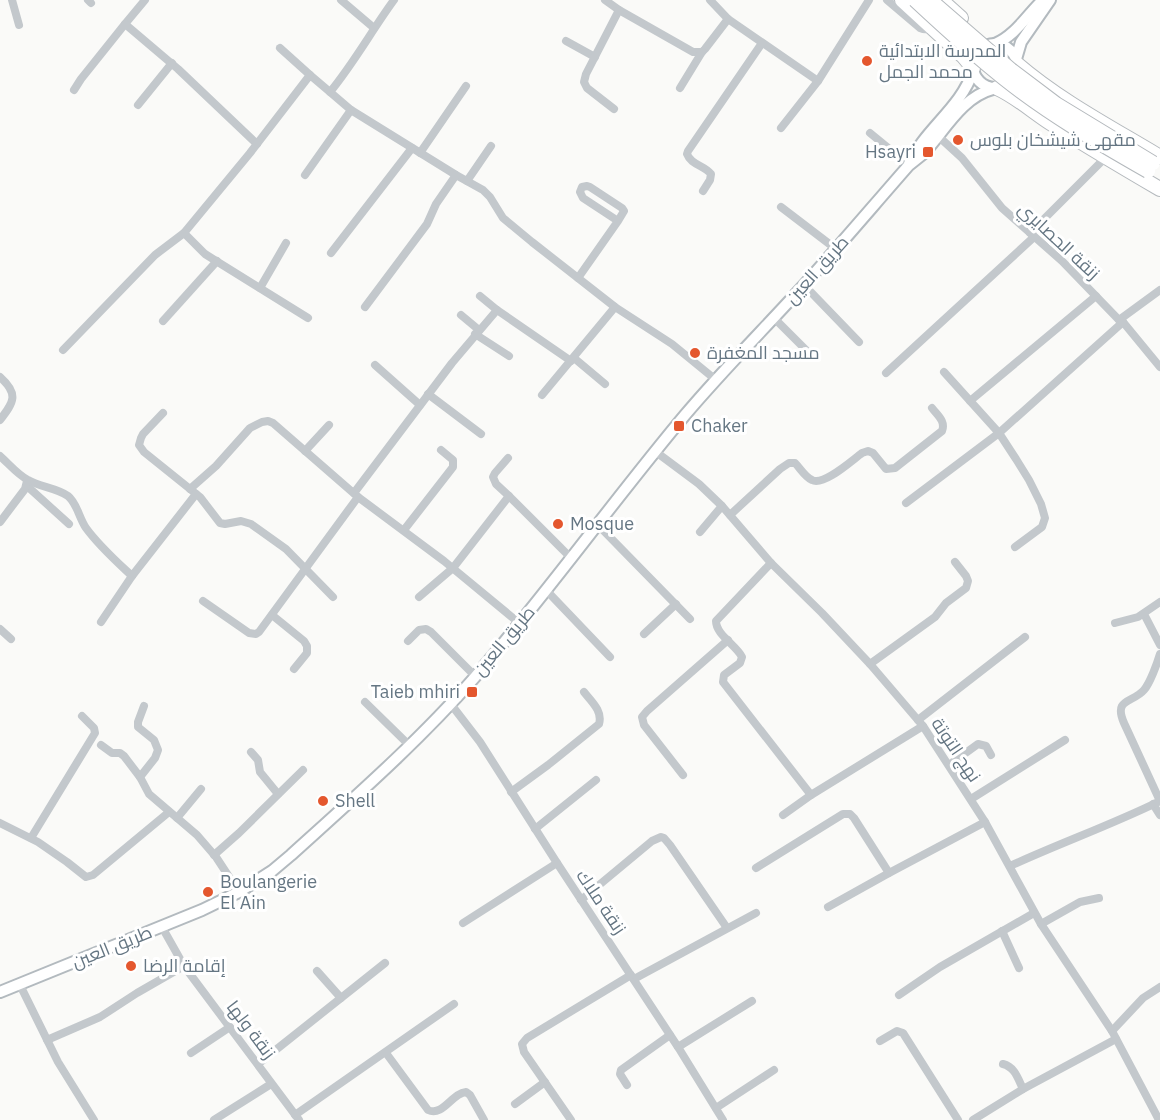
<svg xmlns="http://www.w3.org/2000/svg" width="1160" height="1120" viewBox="0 0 1160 1120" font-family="'IBM Plex Sans',Cairo,sans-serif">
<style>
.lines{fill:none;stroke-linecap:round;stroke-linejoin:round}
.secondary-casing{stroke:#b3babf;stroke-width:14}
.trunk-casing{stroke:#b4b9bd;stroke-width:16}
.minor{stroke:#c3c8cc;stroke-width:8}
.secondary{stroke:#fff;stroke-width:10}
.trunk{stroke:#fff;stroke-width:14}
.trunk-bridge-casing{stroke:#b4b9bd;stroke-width:16;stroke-linecap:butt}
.trunk-bridge{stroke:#fff;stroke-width:14}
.poi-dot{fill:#e4572e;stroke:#fff;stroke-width:2}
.labels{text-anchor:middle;stroke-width:6;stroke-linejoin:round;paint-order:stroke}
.poi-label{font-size:18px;fill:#657683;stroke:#fff;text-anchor:start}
.street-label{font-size:18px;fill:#657683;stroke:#fff}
</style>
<rect width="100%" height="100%" fill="#fafaf8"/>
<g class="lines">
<defs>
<g id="secondary">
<circle cx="995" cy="66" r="22"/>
<path d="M995,44C1016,35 1027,15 1043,0"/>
<polyline points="1016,59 1021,42 1050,0"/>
<path d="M909,164C925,129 961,108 973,71"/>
<path d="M0,992L202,910L239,892L272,871L291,855C354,798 419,741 475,677C548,592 613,501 685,415C723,370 765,328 805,284C840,245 874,205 909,165C914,161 919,157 924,153C945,130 962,97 993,89"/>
</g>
<g id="trunk">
<polyline points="902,0 963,56 973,68"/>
<polyline points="941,0 961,18"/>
<path d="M1017,64C1060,101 1112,128 1160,157"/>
<path d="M997,88C1017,97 1033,112 1052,124C1087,146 1124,168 1160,189"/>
</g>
</defs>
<use href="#secondary" class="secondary-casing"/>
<use href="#trunk" class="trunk-casing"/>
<g class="minor">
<polyline points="12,0 19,25"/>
<polyline points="88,0 91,3"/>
<polyline points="341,0 374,28"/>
<path d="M394,0C372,30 354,63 330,92L351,110L456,175L483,190L490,197L503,218L532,242L615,307L672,344L716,380"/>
<polyline points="605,0 619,10 693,52 702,52 705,49 728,19"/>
<polyline points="710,0 728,19 818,81"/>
<path d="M887,0L920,28C925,30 927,30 931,26"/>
<polyline points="125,24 145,0"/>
<polyline points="566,41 595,57"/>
<polyline points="280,48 310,75"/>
<polyline points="680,88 702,52"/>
<polyline points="74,90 81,79 125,24 178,69 257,144"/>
<polyline points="138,105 172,63"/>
<polyline points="614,109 587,88 584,82 586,74 619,10"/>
<polyline points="781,128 818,81 869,0"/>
<polyline points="870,133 909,165"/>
<polyline points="938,136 962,158 1002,208 1062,261 1119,320 1123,322 1160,367"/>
<polyline points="420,153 466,86"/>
<polyline points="305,175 351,110"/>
<polyline points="467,181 491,146"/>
<path d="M703,191L710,180L711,174C704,165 691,165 687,154L688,151L762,43"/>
<polyline points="781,207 836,249"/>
<polyline points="184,233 205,254 308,318"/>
<polyline points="1030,233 1106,157"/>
<polyline points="331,253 412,148"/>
<polyline points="578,278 618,221 624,211 622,208 590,187 587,186 582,187 580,192 583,198 618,221"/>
<polyline points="804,285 859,342"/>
<polyline points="260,288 286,243"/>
<polyline points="480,296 497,310 571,361"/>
<polyline points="365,307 427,224 436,204 456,175"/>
<polyline points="461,315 479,330"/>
<polyline points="773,317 806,350"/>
<polyline points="1119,320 1160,290"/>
<polyline points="163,321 217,261"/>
<polyline points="475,334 509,356"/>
<polyline points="63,350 155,255 184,233 250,153 310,75 330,92"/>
<polyline points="574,358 605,384"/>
<polyline points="375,365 420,405"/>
<polyline points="944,372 999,433 1016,459 1029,480 1041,504 1045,518 1042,527 1015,547"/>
<polyline points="886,373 1034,237"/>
<path d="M0,377C19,394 14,402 0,420"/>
<polyline points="428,394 481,434"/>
<polyline points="542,395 615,307"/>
<polyline points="970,401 1096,296"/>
<polyline points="163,413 143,434 141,438 139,445 144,452 200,497 220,523 225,524 241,521 251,524 286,549 333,597"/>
<polyline points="305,451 329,425"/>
<polyline points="656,452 699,484 722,506 771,563 822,613 870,664 923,726 985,822 1041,924 1112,1031 1159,1120"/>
<path d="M0,456C9,464 18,475 28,480C40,487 57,488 68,496C77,503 79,518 86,528C99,546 116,561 132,576"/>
<polyline points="27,486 69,524"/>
<polyline points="190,489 216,466 250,428 262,422 268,421 273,423 358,497 444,561 519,623"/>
<polyline points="354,493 452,363 497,310"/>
<polyline points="509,496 571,558"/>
<polyline points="906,503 999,433 1123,322"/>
<path d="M730,515L780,469L789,463H795C800,468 805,477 812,480C824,486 851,461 862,453L868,451L873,453L886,469L895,468L942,431C946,421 937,415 932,408"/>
<polyline points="0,522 25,489 27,481"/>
<polyline points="598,525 690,619"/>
<polyline points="404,530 453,467 453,460 441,450"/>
<polyline points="700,532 722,506"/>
<path d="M771,563L716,621C716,635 736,645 742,657L740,663L724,675L723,682L811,795"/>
<polyline points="546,590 610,657"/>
<polyline points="419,597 453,568 509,496 496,484 493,477 495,473 508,458"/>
<polyline points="203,601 249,633 256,634 259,632 358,497"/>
<polyline points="1144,614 1160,645"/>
<polyline points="272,615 304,641 307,646 307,653 294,669"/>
<polyline points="101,622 132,576 196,494"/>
<polyline points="1115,623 1138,617 1160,602"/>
<polyline points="0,629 11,639"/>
<polyline points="644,634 676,604"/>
<polyline points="408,641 419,630 426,629 431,632 475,676"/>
<polyline points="870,664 935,617 946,603 966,588 968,581 966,576 955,562"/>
<polyline points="365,702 409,745"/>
<polyline points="450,703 480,742 557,863 678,1047 723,1120"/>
<polyline points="918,720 1025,637"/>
<polyline points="101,745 112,753 120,753 124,756 140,777 149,794 197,835 216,857 239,892"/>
<polyline points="251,752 258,760 260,772 278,794"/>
<polyline points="949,765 978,744 986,746 991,755"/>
<polyline points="683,775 644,725 642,717 647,711 728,640"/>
<polyline points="140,777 155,758 158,750 154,740 138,727 138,722 144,706"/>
<path d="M511,792L548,765L599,724C603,711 591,701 584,692"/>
<polyline points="971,799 1065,740"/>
<path d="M1160,801L1124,723C1113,698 1133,703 1144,690C1150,683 1157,664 1160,654"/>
<polyline points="1153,804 1160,815"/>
<polyline points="783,815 811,795 923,726"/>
<polyline points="177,818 201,789"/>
<polyline points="0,823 38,842 67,862 86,877 93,875 169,812"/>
<polyline points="535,829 596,780"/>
<polyline points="31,838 95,733 94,728 82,716"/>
<polyline points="214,855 239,833 303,770"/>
<path d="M1010,866C1060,843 1111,825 1160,801"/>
<polyline points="756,868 843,814 850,814 854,818 889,873"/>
<polyline points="581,900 652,841 661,837 664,838 670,845 727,928"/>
<polyline points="828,907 889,873 985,822"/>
<polyline points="463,923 557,863"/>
<polyline points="1041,924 1080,902 1099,898"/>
<polyline points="162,927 184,966 299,1120"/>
<polyline points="1002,931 1019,968"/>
<polyline points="317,971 341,998"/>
<polyline points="634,979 756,913"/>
<polyline points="20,985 58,1062 94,1120"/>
<polyline points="899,995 940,967 1034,913"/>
<polyline points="1112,1031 1143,998 1160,987"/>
<polyline points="47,1040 100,1017 137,993 184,966"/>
<polyline points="880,1041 897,1031 903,1033 958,1120"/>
<polyline points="678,1047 752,1001"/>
<polyline points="191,1053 230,1027"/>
<path d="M386,1053L428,1110C443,1117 452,1093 466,1092L470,1095L484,1120"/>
<polyline points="258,1064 385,963"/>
<path d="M1003,1064C1015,1067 1018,1079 1023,1089"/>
<polyline points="627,1085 620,1074 621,1070 670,1035"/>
<polyline points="515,1104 545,1082"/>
<polyline points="716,1108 774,1070"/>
<polyline points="295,1115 454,1004"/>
<polyline points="214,1120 271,1084"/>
<polyline points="571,1120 524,1052 522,1044 527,1038 631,975"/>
<polyline points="973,1120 1023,1089 1116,1039"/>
</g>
<use href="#secondary" class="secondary"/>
<use href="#trunk" class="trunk"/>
<defs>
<g id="trunk-bridge">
<path d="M915,0C944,27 973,54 1005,79C1049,114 1099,143 1148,171"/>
<polyline points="930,0 1011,70 1056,104 1153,163"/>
</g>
</defs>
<use href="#trunk-bridge" class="trunk-bridge-casing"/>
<use href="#trunk-bridge" class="trunk-bridge"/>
</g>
<g class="poi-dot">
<circle cx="867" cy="61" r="6"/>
<circle cx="958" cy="140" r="6"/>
<rect x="922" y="146" width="12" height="12" rx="3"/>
<circle cx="695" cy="353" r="6"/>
<rect x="673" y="420" width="12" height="12" rx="3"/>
<circle cx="558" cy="524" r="6"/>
<rect x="466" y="686" width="12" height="12" rx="3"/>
<circle cx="323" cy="801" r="6"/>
<circle cx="208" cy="892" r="6"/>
<circle cx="131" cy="966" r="6"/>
</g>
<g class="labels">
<g class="poi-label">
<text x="879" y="57">المدرسة الابتدائية<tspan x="879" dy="21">محمد الجمل</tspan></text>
<text x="970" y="146">مقهى شيشخان بلوس</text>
<text x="916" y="158" text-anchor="end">Hsayri</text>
<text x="707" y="359">مسجد المغفرة</text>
<text x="691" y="432">Chaker</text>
<text x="570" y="530">Mosque</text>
<text x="460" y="698" text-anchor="end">Taieb mhiri</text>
<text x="335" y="807">Shell</text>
<text x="220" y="888">Boulangerie<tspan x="220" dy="21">El Ain</tspan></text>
<text x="143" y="972">إقامة الرضا</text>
</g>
<g class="street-label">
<text transform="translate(1059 241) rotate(43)" y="6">زنقة الحصايري</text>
<text transform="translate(817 270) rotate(-48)" y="6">طريق العين</text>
<text transform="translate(504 641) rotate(-50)" y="6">طريق العين</text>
<text transform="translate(956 750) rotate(56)" y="6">نهج التوتة</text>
<text transform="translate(601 902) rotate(56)" y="6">زنقة ملاك</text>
<text transform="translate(112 947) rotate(-22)" y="6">طريق العين</text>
<text transform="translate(251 1030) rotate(53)" y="6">زنقة ولها</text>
</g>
</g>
</svg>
